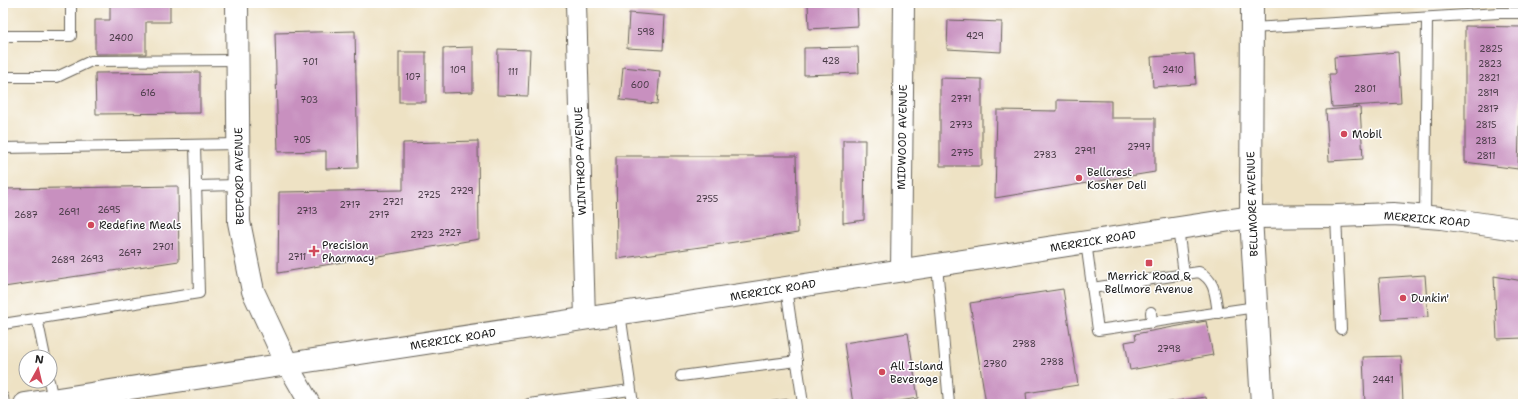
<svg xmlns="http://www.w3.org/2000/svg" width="1526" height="407" viewBox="0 0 1526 407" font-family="'Shantell Sans',sans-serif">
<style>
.building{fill:#c890bf}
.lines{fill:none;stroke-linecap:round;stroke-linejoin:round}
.service-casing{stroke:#666157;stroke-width:12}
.minor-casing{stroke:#666157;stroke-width:22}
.tertiary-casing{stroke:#666157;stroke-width:24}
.secondary-casing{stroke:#666157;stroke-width:24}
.primary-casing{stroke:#666157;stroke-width:24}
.service{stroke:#fff;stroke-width:10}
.minor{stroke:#fff;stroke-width:20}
.tertiary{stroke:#fff;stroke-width:22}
.secondary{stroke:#fff;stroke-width:22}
.primary{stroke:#fff;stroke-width:22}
.poi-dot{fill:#d1495b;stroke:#fff;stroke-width:1.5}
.labels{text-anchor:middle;stroke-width:3;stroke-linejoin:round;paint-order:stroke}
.number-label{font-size:9px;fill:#473945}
.poi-label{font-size:11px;fill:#1c1c1c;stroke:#fff;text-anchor:start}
.street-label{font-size:11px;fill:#1c1c1c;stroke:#fff}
</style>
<rect width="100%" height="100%" fill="#fff"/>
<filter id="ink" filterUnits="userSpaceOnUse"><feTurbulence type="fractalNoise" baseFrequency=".025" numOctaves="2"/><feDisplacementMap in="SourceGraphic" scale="8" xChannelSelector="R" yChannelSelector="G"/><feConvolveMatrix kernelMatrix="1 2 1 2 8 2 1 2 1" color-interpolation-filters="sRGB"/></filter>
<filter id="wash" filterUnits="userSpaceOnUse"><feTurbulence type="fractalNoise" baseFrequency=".012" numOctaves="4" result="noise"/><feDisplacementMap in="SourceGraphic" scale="16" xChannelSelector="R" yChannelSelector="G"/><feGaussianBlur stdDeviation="0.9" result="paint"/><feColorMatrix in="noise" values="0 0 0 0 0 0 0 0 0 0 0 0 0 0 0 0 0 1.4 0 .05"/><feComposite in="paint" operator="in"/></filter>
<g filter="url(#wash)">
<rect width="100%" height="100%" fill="#eee2c4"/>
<g id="blocks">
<g class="building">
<polygon points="110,3 170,3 170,22 146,22 146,54 95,54 95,20 110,20"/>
<polygon points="808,3 857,3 858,26 809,29"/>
<polygon points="629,13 665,16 663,50 627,48"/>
<polygon points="948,20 1002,22 1001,52 947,49"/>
<polygon points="1465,26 1522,27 1518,169 1465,162"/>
<polygon points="355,31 358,168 326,169 326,151 278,152 275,33"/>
<polygon points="473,47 473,92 443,93 443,48"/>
<polygon points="858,47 859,73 804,75 804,48"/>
<polygon points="498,49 530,50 528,96 497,95"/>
<rect x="399" y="52" width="27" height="50"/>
<polygon points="1398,52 1401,103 1332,107 1329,74 1335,74 1334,57"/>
<polygon points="1194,54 1196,84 1153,87 1151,57"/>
<polygon points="623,67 660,71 657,104 620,100"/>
<polygon points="200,72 200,113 96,114 95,73"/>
<polygon points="940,78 982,79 982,166 940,166"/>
<polygon points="1057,100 1111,101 1111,118 1155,118 1155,172 995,198 997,110 1057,111"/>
<polygon points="1360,107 1363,159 1329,161 1326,110"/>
<polygon points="843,140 865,140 864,220 843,223"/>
<polygon points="478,141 479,239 278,273 279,192 403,190 403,143"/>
<polygon points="616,156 796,156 798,233 617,259"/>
<polygon points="178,186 179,261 4,287 3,189"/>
<polygon points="1425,275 1428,317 1382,320 1379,278"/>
<polygon points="1494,276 1523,281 1523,338 1497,339"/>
<polygon points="1063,289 1078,385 1026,393 1027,403 986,404 970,303"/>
<polygon points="1206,321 1213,355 1130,370 1125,342 1136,340 1135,334"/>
<polygon points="908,333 918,398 881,404 853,404 844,343"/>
<polygon points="1401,356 1403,403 1365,404 1363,357"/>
<polygon points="1206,397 1207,404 1162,404 1162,403"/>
<polygon points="789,399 790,404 759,404 759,403"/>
</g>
</g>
</g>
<g filter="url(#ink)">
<use href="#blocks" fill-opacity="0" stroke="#666157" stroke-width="1"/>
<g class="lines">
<defs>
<g id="service">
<polyline points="1252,28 1499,13 1523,13"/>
<polyline points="3,36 71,36 71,3"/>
<polyline points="3,77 57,77 91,61 238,60"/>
<polyline points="3,148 238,144"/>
<polyline points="196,186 238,185"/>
<polyline points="1336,216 1341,329"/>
<polyline points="1425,217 1427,18"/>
<polyline points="1178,228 1184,274"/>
<polyline points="1086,242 1098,330 1256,307"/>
<polyline points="937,265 949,404"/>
<polyline points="786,288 803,404"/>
<path d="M1092,288L1199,272C1216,281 1215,295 1218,313"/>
<polyline points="1151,312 1152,323"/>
<polyline points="620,313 633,404"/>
<polyline points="37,318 45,357"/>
<polyline points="3,324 199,293 195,145"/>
<polyline points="681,376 797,361"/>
<polyline points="49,381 53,400"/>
<polyline points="3,397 4,404"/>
<polyline points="529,404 630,390"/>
</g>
<g id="minor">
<polyline points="576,3 585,319"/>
<polyline points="901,270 904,3"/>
<polyline points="287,364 310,404"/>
</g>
<g id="tertiary">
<polyline points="237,3 239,222 253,291 287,364"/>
<polyline points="1251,217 1262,404"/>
</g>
<polyline id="secondary" points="1251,217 1252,3"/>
<polyline id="primary" points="25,404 1251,217 1336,216 1393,214 1441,218 1523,230"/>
</defs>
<use href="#service" class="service-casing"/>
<use href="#minor" class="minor-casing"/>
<use href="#tertiary" class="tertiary-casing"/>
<use href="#secondary" class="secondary-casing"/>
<use href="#primary" class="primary-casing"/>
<use href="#service" class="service"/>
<use href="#minor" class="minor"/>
<use href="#tertiary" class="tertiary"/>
<use href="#secondary" class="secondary"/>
<use href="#primary" class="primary"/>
</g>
</g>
<g class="poi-dot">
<circle cx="1344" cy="134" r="4"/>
<circle cx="1079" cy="178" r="4"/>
<circle cx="91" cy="225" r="4"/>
<path d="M312 245h4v4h4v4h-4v4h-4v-4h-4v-4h4z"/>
<rect x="1145" y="259" width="8" height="8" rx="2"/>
<circle cx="1403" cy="298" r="4"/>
<circle cx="882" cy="372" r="4"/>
</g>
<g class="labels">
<g class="number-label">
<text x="646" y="35">598</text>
<text x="975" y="39">429</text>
<text x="121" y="41">2400</text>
<text x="1491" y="52">2825</text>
<text x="831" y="64">428</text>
<text x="310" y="65">701</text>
<text x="1490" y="67">2823</text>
<text x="458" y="73">109</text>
<text x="1173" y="73">2410</text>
<text x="513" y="75">111</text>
<text x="413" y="80">107</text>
<text x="1489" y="81">2821</text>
<text x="640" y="88">600</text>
<text x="1365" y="92">2801</text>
<text x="148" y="96">616</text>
<text x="1488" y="96">2819</text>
<text x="961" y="102">2771</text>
<text x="309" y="103">703</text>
<text x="1488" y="112">2817</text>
<text x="961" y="128">2773</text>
<text x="1486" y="128">2815</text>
<text x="302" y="143">705</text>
<text x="1486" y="144">2813</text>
<text x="1139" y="150">2797</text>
<text x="1085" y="154">2791</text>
<text x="962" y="156">2775</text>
<text x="1045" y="158">2783</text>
<text x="1486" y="159">2811</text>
<text x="462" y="194">2729</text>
<text x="429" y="198">2725</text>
<text x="707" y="202">2755</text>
<text x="393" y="205">2721</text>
<text x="350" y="208">2717</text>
<text x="109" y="213">2695</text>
<text x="307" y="214">2713</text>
<text x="69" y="215">2691</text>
<text x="26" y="218">2687</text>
<text x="379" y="218">2717</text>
<text x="450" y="236">2727</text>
<text x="422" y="238">2723</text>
<text x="163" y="250">2701</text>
<text x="130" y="256">2697</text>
<text x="297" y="260">2711</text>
<text x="92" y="262">2693</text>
<text x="63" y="263">2689</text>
<text x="1024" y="347">2788</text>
<text x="1169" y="352">2798</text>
<text x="1052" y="365">2788</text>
<text x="995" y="367">2780</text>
<text x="1383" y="383">2441</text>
</g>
<g class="poi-label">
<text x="1352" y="138">Mobil</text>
<text x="1087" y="176">Bellcrest<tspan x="1087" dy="13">Kosher Deli</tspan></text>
<text x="99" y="229">Redefine Meals</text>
<text x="322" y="249">Precision<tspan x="322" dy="13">Pharmacy</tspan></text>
<text x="1149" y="280" text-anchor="middle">Merrick Road &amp;<tspan x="1149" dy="13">Bellmore Avenue</tspan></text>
<text x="1411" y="302">Dunkin'</text>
<text x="890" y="370">All Island<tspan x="890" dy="13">Beverage</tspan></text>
</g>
<g class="street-label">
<text transform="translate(902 137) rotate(-89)" y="4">MIDWOOD AVENUE</text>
<text transform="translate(580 161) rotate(-92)" y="4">WINTHROP AVENUE</text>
<text transform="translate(239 176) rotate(-91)" y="4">BEDFORD AVENUE</text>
<text transform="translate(1252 204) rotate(-92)" y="4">BELLMORE AVENUE</text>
<text transform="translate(1427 219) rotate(5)" y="4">MERRICK ROAD</text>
<text transform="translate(1093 241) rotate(-9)" y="4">MERRICK ROAD</text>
<text transform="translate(773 290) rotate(-9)" y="4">MERRICK ROAD</text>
<text transform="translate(453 339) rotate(-9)" y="4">MERRICK ROAD</text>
</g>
</g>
<rect width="1526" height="407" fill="none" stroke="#fff" stroke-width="16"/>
<g transform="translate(38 369) rotate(8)"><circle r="19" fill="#ffffff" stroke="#a4a4a4"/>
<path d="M0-3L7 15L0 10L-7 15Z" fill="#d1495b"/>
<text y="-6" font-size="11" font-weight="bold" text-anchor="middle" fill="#1c1c1c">N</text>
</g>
</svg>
